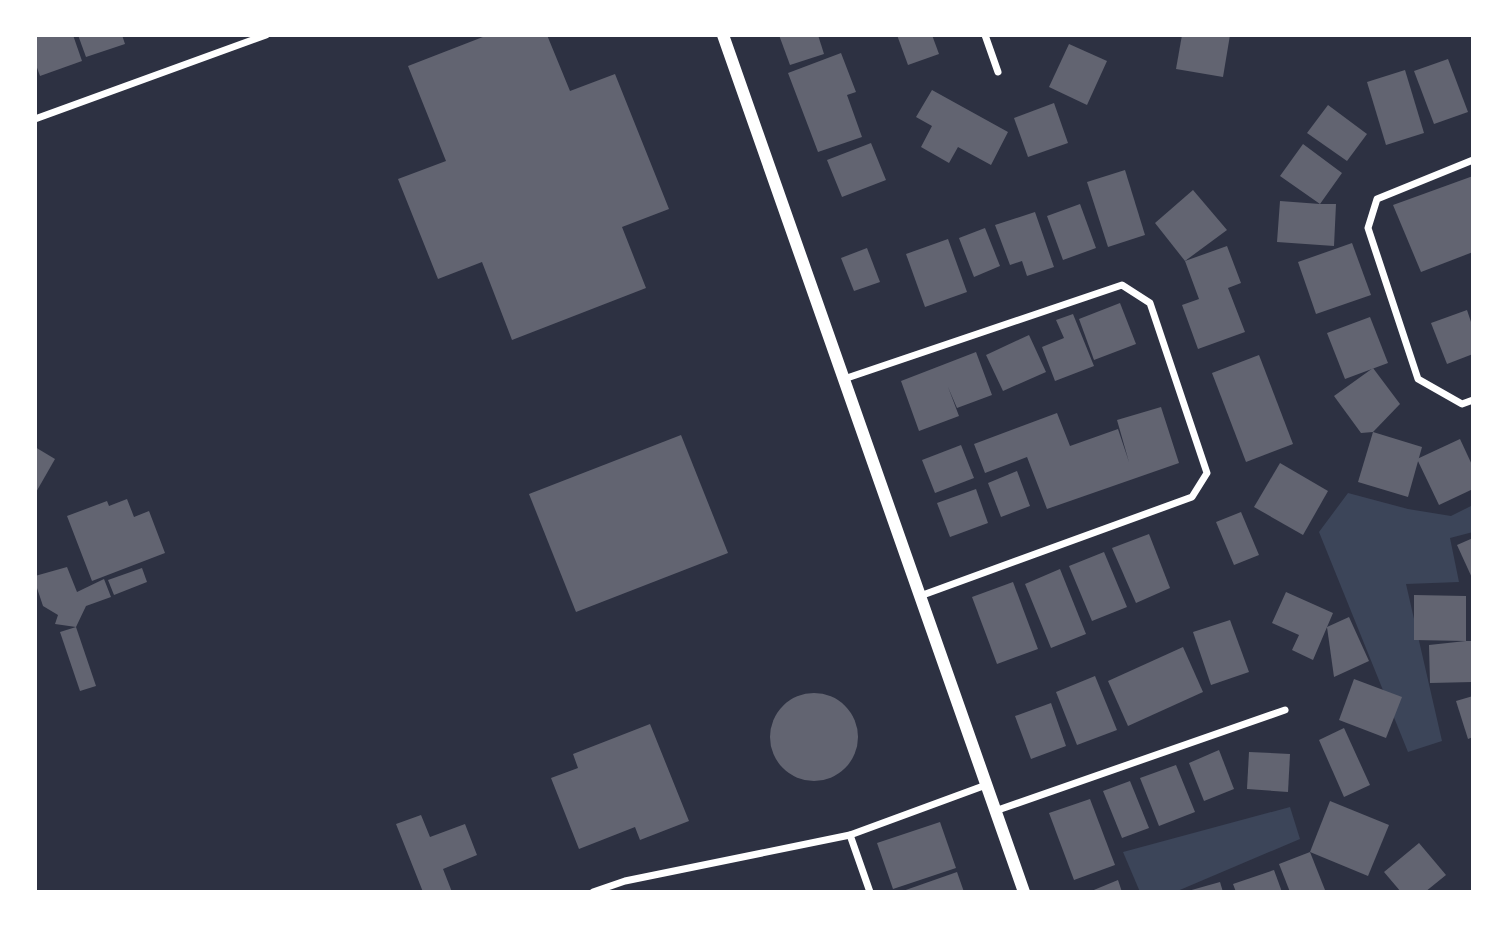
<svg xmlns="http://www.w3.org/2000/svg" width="1508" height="927" viewBox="0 0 1508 927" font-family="Inter,sans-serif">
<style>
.green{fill:#3c4559}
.building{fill:#626471}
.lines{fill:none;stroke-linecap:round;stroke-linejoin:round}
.minor{stroke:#fff;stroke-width:7}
.tertiary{stroke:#fff;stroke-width:12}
</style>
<rect width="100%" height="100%" fill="#2d3142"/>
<g class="green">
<polygon points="1348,493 1408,509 1451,516 1473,505 1473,532 1450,538 1459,582 1406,584 1442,741 1408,752 1319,532"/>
<polygon points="1290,807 1300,839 1175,892 1140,892 1123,852"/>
</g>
<g class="building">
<polygon points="35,35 73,35 82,61 40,76 35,62"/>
<polygon points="78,35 122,35 125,44 86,57"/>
<polygon points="488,35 547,35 570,91 615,74 669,209 622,227 646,288 512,340 482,262 438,279 398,179 446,161 408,66"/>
<polygon points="779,35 818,35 824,54 790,65"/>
<polygon points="897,35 932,35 939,54 908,65"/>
<polygon points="1182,35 1230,35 1223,77 1176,69"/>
<polygon points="1069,44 1107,61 1087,105 1049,87"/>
<polygon points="841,53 856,92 847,95 862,137 818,152 788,73"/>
<polygon points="1448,59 1468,112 1434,124 1414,71"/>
<polygon points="1405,70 1424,133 1386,145 1367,82"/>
<polygon points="932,90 1008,132 991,165 958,147 949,163 921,147 932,126 916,117"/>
<polygon points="1054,103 1068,143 1028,157 1014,118"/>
<polygon points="1328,105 1367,134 1347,161 1307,133"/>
<polygon points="871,143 886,180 842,197 827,160"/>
<polygon points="1303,144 1342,173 1320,204 1336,204 1334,246 1277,242 1280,201 1320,204 1280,176"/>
<polygon points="1125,170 1145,235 1108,247 1087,182"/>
<polygon points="1473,176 1473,252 1421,272 1393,205"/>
<polygon points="1193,190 1227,230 1185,261 1155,223"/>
<polygon points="1080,204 1096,248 1063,260 1047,216"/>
<polygon points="1035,212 1054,267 1027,276 1022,261 1010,265 995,225"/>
<polygon points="985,228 1000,266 974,277 959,238"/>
<polygon points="948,239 967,292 925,307 906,254"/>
<polygon points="1352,243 1371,295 1316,314 1298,262"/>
<polygon points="1227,246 1241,283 1228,288 1245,332 1198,349 1182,305 1199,299 1185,261"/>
<polygon points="867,248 880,282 854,291 841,258"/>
<polygon points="1120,303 1136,344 1094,360 1079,319"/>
<polygon points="1467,310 1473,328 1473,354 1447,364 1431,323"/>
<polygon points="1073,314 1094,366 1055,381 1042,347 1064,338 1056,320"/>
<polygon points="1370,317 1388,363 1345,379 1327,333"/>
<polygon points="1029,335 1046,372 1003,391 986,355"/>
<polygon points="976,352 992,395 957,408 948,387 959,416 919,431 901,381"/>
<polygon points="1259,355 1293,444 1246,462 1212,373"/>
<polygon points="1373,368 1400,404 1373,432 1361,433 1334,396"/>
<polygon points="1161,407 1179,463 1047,509 1027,457 985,473 974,444 1057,413 1070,446 1118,429 1129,462 1117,420"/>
<polygon points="1373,432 1422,447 1408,497 1358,482"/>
<polygon points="681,435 728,553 576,612 529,494"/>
<polygon points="1460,439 1473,467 1473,489 1439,505 1417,459"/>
<polygon points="961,445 974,478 935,493 922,460"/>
<polygon points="35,447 55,459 35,494"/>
<polygon points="1280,463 1328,491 1303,535 1254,507"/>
<polygon points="1017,471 1030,506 1001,517 988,483"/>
<polygon points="976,489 988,523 950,537 937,503"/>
<polygon points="127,499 134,517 149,511 165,553 92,581 67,516 107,501 109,506"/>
<polygon points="1241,512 1259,555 1234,565 1216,522"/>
<polygon points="1149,534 1170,588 1136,603 1112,548"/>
<polygon points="1473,538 1473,580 1457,545"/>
<polygon points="1104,552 1127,607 1092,621 1069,566"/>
<polygon points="67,567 77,592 104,579 111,597 86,606 76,627 55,624 58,615 43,606 35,582 35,576"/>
<polygon points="142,568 147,582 114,595 108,580"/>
<polygon points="1060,569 1086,634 1051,648 1025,584"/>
<polygon points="1013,582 1038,649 997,664 972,597"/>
<polygon points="1286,592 1333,613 1313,660 1292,650 1299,635 1272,623"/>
<polygon points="1414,595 1466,596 1466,641 1473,641 1473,682 1430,683 1429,645 1466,641 1414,640"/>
<polygon points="1349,617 1369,661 1334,677 1327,627"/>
<polygon points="1230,620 1249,672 1211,685 1193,632"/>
<polygon points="76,627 96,686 80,691 60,632"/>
<polygon points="1183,647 1203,692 1128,726 1108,681"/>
<polygon points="1095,676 1117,730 1077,745 1056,692"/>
<polygon points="1354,679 1402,697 1386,738 1339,720"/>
<circle cx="814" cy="737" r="44"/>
<polygon points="1473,696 1473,737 1468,739 1456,701"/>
<polygon points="1051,703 1066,746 1031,759 1015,716"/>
<polygon points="650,724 689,821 640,840 635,827 579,849 551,778 578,768 573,754"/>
<polygon points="1344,728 1370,785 1344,797 1319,740"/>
<polygon points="1219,750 1234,789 1204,801 1189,763"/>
<polygon points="1249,752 1290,754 1288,792 1247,789"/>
<polygon points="1176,765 1195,812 1159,826 1140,778"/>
<polygon points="1130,781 1149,828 1122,838 1103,791"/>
<polygon points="1090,799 1115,865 1074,880 1049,813"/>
<polygon points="1330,801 1389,825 1368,876 1310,852"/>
<polygon points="421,815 430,837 465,824 477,855 443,869 452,892 423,892 396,824"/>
<polygon points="940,822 956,868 893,889 877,843"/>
<polygon points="1419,843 1446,875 1425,892 1401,892 1384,872"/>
<polygon points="1310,852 1325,890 1290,892 1279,864"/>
<polygon points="1274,870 1282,892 1236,892 1233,884"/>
<polygon points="957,872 964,892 900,892"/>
<polygon points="1118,880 1122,892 1089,892"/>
<polygon points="1220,882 1223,892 1188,892 1188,891"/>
</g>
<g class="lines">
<g class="minor">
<polyline points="985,35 998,72"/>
<polyline points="35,119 266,35"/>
<polyline points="1473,160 1377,199 1368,228 1418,379 1462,404 1473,400"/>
<polyline points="844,379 1122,285 1150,303 1207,473 1192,497 920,596"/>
<polyline points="995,811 1285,710"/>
<polyline points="850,835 870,892"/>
<polyline points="593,892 625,881 850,835 986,785"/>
</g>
<polyline class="tertiary" points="723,35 1024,892"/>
</g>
<rect width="1508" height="927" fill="none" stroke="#ffffff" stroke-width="74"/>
</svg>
